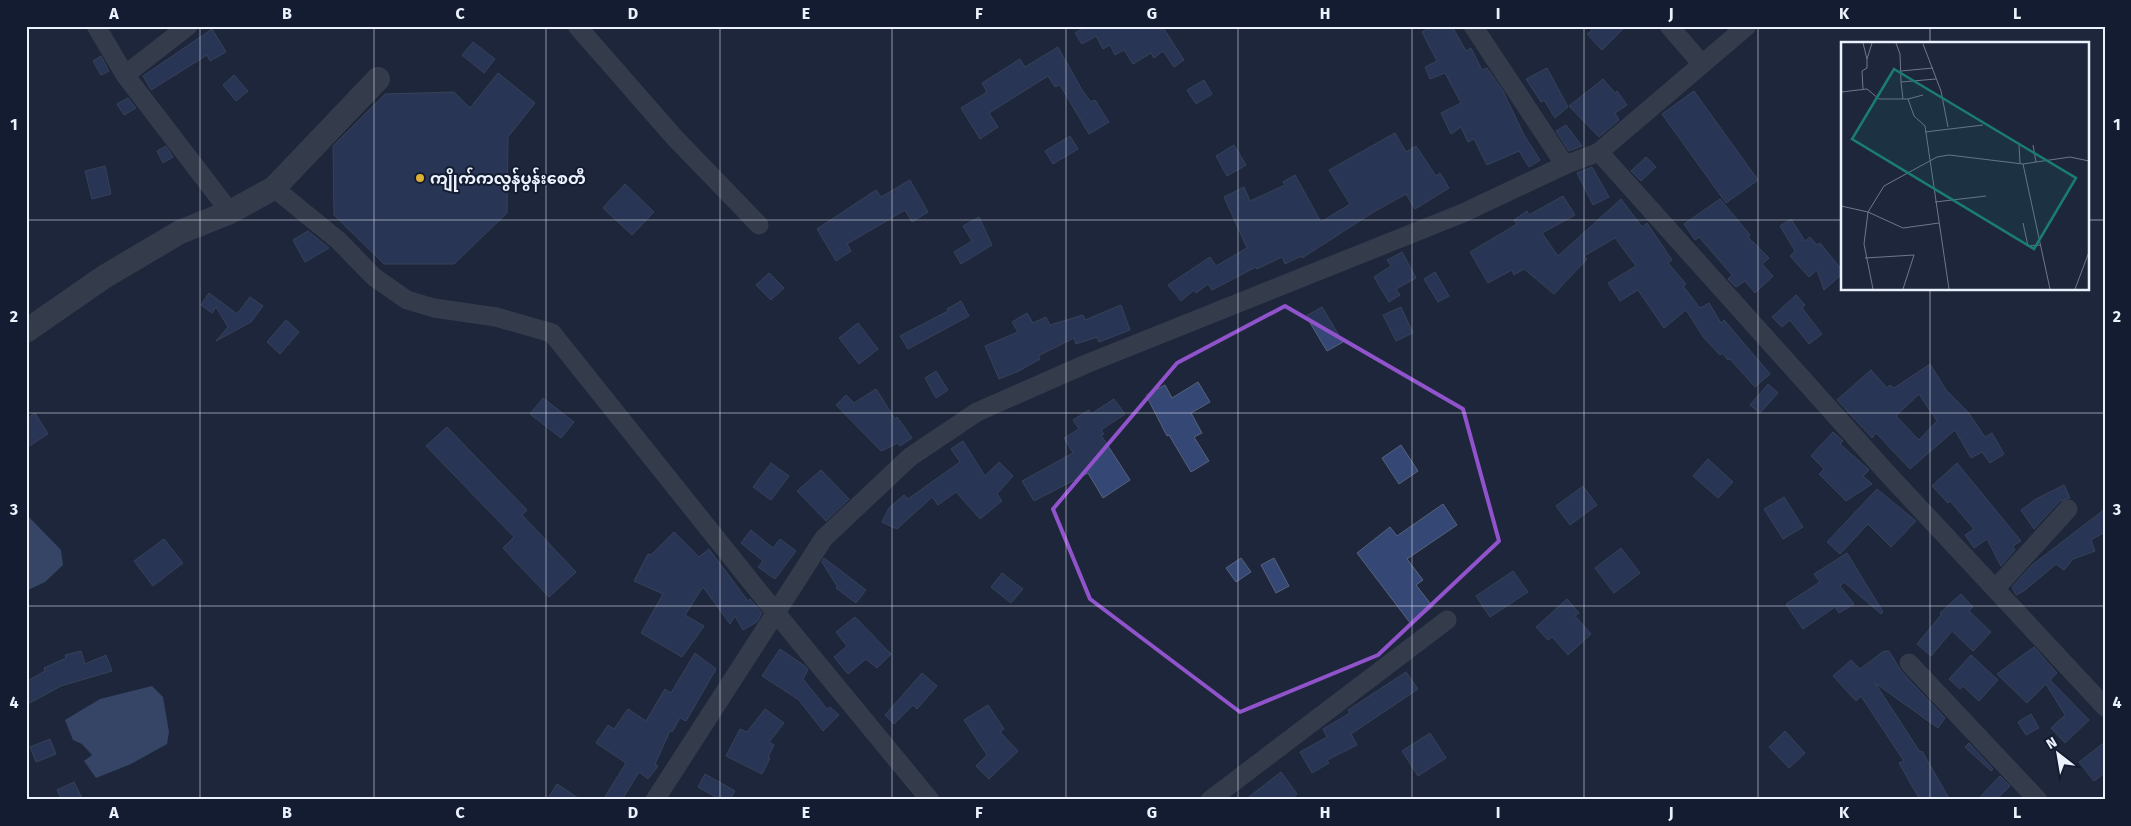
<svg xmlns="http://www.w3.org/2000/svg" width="2131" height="826" viewBox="0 0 2131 826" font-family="'Fira Sans','Noto Sans Myanmar',sans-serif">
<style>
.water{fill:#566a99}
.building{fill:#354774;stroke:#57627b;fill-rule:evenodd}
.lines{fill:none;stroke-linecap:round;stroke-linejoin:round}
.minor{stroke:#515661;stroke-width:19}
.tertiary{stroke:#515661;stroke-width:24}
.marked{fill:none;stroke:#9153cb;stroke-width:4;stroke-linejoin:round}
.grid{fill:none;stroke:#ebf1fd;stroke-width:1;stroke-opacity:0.55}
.poi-dot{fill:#e0b034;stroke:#141c31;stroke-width:2}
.labels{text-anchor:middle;stroke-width:4;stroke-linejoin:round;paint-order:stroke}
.poi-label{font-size:16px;font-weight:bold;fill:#ebf1fd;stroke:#141c31;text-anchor:start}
.inset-road{fill:none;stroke:#6f7789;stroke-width:1}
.view{fill:#1a7c75;fill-opacity:0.15;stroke:#1a7c75;stroke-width:2.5}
.inset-edge{fill:none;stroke:#ebf1fd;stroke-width:2.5}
.neatline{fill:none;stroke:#ebf1fd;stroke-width:2}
.grid-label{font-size:16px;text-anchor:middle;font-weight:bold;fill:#ebf1fd}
</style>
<rect width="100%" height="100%" fill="#1d263b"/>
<g class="water">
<polygon points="26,514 61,550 63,565 45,582 26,591"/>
<polygon points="152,686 163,697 169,732 167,744 131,764 96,778 84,761 92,755 82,744 73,740 65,720 100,699"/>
</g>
<g class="building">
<polygon points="1086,26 1162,26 1184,60 1174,67 1163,51 1154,58 1151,53 1133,64 1124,50 1115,55 1110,45 1103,49 1096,36 1082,44 1075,33"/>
<polygon points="1433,26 1452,26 1466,51 1471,48 1482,70 1487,68 1503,91 1524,135 1540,160 1529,167 1519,151 1487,165 1474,139 1468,142 1461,127 1451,134 1441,113 1461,103 1445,73 1430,79 1425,67 1437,61 1422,32"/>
<polygon points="1589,26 1626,26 1602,50 1587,34 1592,31"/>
<polygon points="212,29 226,52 210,61 207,55 151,90 143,76"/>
<polygon points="473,42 495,59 484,73 462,55"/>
<polygon points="1058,47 1082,90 1091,102 1095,100 1109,122 1089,134 1060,85 1055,87 1048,76 989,113 998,127 980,139 961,108 987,92 982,83 1020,59 1025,67"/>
<polygon points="101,56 109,71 101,75 93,61"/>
<polygon points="1547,68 1568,107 1555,118 1544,100 1541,102 1526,79"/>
<polygon points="498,73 535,103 508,137 507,213 454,264 384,264 334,215 333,146 385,94 454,92 470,108"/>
<polygon points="234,75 248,91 236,101 223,85"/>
<polygon points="1603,79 1615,93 1617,91 1627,105 1615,113 1619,120 1599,137 1569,106"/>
<polygon points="1204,80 1212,94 1196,104 1187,90"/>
<polygon points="1694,91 1758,180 1726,203 1662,114"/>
<polygon points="128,98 136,108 124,115 117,104"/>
<polygon points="1566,125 1582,146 1569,151 1556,131"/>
<polygon points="1395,133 1406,152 1416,146 1436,176 1440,173 1449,188 1415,209 1406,194 1372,213 1302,258 1301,256 1285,264 1282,257 1257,269 1256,267 1212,290 1208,284 1196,293 1194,290 1181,301 1168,285 1210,257 1216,266 1247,248 1224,197 1244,187 1250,201 1285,185 1283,182 1295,175 1321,222 1350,204 1329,170"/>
<polygon points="1070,136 1078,149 1053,164 1045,151"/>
<polygon points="1234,145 1246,165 1227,176 1216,156"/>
<polygon points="166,146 173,157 163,163 157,151"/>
<polygon points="1646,157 1656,167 1641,181 1631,171"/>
<polygon points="105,166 111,194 92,199 85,171"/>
<polygon points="1592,167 1609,197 1593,205 1577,173"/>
<polygon points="910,180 928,212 912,222 905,210 847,244 851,251 836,261 817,229 876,190 881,197"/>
<polygon points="625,184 654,212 632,235 603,208"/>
<polygon points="1563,196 1575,215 1542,233 1558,256 1621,199 1642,227 1647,223 1672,260 1668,263 1686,284 1683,286 1700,308 1709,303 1721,323 1724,320 1770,374 1755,387 1730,359 1728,360 1722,353 1720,355 1704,338 1686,310 1664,328 1638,290 1620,301 1608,283 1636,266 1615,238 1584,256 1587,259 1554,294 1524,269 1514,275 1512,270 1488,283 1470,252 1517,224 1514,220 1527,211 1529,215"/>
<polygon points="1720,199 1750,235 1748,237 1769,258 1762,264 1773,276 1755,293 1745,281 1736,287 1728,279 1732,275 1699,237 1695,240 1684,224"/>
<polygon points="979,217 992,245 961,264 954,252 972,241 963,226"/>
<polygon points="1791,219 1805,241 1810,237 1817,245 1820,243 1842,270 1842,274 1824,290 1817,270 1809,277 1790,256 1795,251 1780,226"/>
<polygon points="308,231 329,248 305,262 293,240"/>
<polygon points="1402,252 1416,278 1396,289 1400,295 1389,302 1374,277 1391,266 1387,260"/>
<polygon points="1435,272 1449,296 1438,302 1424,279"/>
<polygon points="769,273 784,288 771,300 756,285"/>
<polygon points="209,293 237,314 250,297 263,306 251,322 216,341 228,327 216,307 212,313 201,305"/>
<polygon points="1796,295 1805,305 1802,308 1822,334 1809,344 1790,320 1782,327 1772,317"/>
<polygon points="961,301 969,316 908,349 900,336 948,311 947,309"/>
<polygon points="1121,305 1130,330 1099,342 1097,337 1076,344 1074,338 1038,356 1040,359 1019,371 999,379 985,346 1018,332 1012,322 1027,313 1033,323 1046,317 1050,325 1083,315 1085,320"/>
<polygon points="1322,307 1343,342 1327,351 1306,316"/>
<polygon points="1401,307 1413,333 1396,341 1383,315"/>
<polygon points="286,320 299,332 280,354 267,342"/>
<polygon points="858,323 878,349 859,364 839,338"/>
<path d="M1930,364L1946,390L1968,412L1985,437L1992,433L2004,454L1990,463L1982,452L1971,458L1955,430L1910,469L1876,433L1872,438L1837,400L1871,370L1887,388L1890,385L1894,388ZM1919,394L1937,421L1919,440L1896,416Z"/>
<polygon points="936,371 948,390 936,398 925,378"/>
<polygon points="1198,382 1210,402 1191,413 1202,433 1194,437 1209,461 1191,472 1169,435 1167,436 1146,395 1165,385 1172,398"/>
<polygon points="1768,384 1778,393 1760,413 1750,405"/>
<polygon points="876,389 895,419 897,417 912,438 900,446 898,443 881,451 836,405 846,395 854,403"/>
<polygon points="543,398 574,422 561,438 530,414"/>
<polygon points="1114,399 1125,414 1101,430 1104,434 1101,435 1130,480 1103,498 1088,473 1034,501 1022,481 1073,453 1064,438 1079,429 1073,420 1089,410 1091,414"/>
<polygon points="35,413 48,434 26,448 26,419"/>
<polygon points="447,427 527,510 522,515 576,572 549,597 503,548 514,537 426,446"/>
<polygon points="1833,432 1843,441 1840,444 1869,470 1863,476 1872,484 1846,501 1819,474 1824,469 1811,456"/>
<polygon points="963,441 985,476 999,462 1013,476 997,494 1002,501 980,519 956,492 938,505 932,497 897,529 882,522 889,508 904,495 908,499 960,462 951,449"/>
<polygon points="1401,445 1418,471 1399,484 1382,458"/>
<polygon points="1708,459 1733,482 1718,498 1693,476"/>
<polygon points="771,463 789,476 771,500 753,487"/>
<polygon points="1957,463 2021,541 2013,546 2015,550 2001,566 1987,539 1974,548 1965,535 1974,529 1950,501 1948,503 1932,486"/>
<polygon points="821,470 849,499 826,521 797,491"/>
<polygon points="2064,485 2070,498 2060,501 2034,529 2021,510 2036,499"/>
<polygon points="1583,486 1597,505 1570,525 1556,506"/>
<polygon points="1877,489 1916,521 1891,547 1868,524 1840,554 1827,542"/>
<polygon points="1784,497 1803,527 1783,539 1764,509"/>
<polygon points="1443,504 1457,525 1407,559 1423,580 1416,585 1433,607 1411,624 1357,553 1390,527 1397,536"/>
<polygon points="2105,509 2105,532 2091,540 2095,551 2073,559 2064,570 2056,564 2024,591 2016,595 2012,587 2032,565"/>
<polygon points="751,530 773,548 780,539 796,551 775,579 758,567 763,561 741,543"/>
<polygon points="674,532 699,557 709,549 748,601 750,599 762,613 757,622 743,630 735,616 730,624 703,587 685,615 704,626 682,657 641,633 663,594 634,581 648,554 651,555"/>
<polygon points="164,539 183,563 153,586 134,561"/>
<polygon points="1621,548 1640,573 1614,593 1595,568"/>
<polygon points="1847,553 1883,612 1881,614 1844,582 1840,586 1854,604 1839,613 1835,607 1803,629 1786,604 1820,582 1814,574"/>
<polygon points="824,558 866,590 856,603 836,588 837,586 822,562"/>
<polygon points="1241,558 1251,572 1236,582 1226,568"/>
<polygon points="1274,558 1289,586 1276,593 1261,565"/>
<polygon points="1513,571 1528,592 1490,617 1476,596"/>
<polygon points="1002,573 1023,589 1011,603 991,587"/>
<polygon points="1961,594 1973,607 1969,611 1991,632 1973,651 1952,631 1931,656 1917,644 1941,615 1940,613"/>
<polygon points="1567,599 1579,613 1575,616 1591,634 1568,655 1552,637 1548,640 1536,627"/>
<polygon points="855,617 891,654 877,668 866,659 848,674 834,657 847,646 836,632"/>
<polygon points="2034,647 2057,673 2050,680 2089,720 2065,743 2051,728 2065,715 2046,684 2027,703 1997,674"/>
<polygon points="780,649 805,666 808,670 803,679 827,709 830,707 839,715 823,731 799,700 762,676"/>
<polygon points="81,651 85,664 106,655 112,671 61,686 26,705 26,682 45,671 44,668 66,658 65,655"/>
<polygon points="1884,651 1889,651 1901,671 1945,718 1938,728 1875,683 1920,752 1922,751 1950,800 1920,800 1899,763 1904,761 1861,696 1856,701 1833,676 1851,660 1860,669"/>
<polygon points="695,653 716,669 686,721 680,718 672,732 670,731 655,764 658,766 648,779 639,772 622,800 603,800 626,763 596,743 608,725 614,729 628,709 646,721 665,689 671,693"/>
<polygon points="1971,655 1998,680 1979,701 1963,686 1960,689 1949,679"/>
<polygon points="1406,672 1418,689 1351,734 1357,745 1327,760 1329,763 1312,773 1300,752 1327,737 1323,729 1350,713 1348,710"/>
<polygon points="922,673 937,686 917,709 913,705 894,724 885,715"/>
<polygon points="988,705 1004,729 1000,732 1018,751 989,779 976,766 987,755 964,720"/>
<polygon points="765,709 784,723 769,742 774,745 768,757 770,758 762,774 726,756 740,729 747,732"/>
<polygon points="2031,714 2039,728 2026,735 2018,722"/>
<polygon points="1785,731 1805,753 1789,768 1769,747"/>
<polygon points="1430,733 1446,758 1418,776 1402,751"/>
<polygon points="50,739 56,754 36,762 30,747"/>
<polygon points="2105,742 2105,773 2094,781 2079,762"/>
<polygon points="1969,743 1993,769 1991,771 1965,747"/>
<polygon points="1281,772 1297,794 1290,800 1245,800"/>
<polygon points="705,774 735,791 730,800 721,800 698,787"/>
<polygon points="2000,776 2010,786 1996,800 1977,800"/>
<polygon points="74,782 83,800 62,800 57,790"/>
<polygon points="557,784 581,800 547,800"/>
</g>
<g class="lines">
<g class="minor">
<polyline points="96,26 125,75 188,26"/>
<polyline points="577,26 674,137 759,225"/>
<polyline points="1473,26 1565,165"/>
<polyline points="1669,26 1702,64"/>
<polyline points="125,75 230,212"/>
<polyline points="1599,152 1887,473 2105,707"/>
<polyline points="274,188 339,241 374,277 407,300 434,308 496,317 552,333 776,613 930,800"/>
<polyline points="1995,589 2068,509"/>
<polyline points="1909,663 2038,800"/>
<polyline points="655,800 824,538 910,457 977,412 1086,364 1463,213 1565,165 1599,152 1747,26"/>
<polyline points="1210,800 1447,620"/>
</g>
<polyline class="tertiary" points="26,331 104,277 180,232 230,212 274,188 378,79"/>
</g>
<path d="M0 0H2131V826H0ZM1285,306L1463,409L1499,541L1378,655L1240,712L1090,599L1053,509L1177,363Z" fill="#1d263b" fill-opacity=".55" fill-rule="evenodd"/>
<path class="marked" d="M1285,306L1463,409L1499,541L1378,655L1240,712L1090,599L1053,509L1177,363Z"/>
<path class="grid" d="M200,26V800M374,26V800M546,26V800M720,26V800M892,26V800M1066,26V800M1238,26V800M1412,26V800M1584,26V800M1758,26V800M1930,26V44M26,220H1842M2087,220H2105M1930,289V800M26,413H2105M26,606H2105"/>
<circle class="poi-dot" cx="420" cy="178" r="5"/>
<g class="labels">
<g class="poi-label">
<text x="430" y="184">ကျိုက်ကလွန်ပွန်းစေတီ</text>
</g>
</g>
<g transform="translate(1841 42)">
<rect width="248" height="248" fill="#1d263b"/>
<path class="inset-road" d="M22,1L26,17V26L21,29L22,47M55,1L59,12L60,40L95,37M82,2L100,49L107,85M26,17L31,1M60,29L92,26M60,40L62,57M0,50L26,47L38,57H67L82,53M67,57L73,74L84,84L108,247M84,90L142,83M178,103L179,121M192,103L195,120M182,122L209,247M94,160L145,154M0,164L27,170L43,144L96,115L108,113L182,122L229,115L248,119M182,181L187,204L199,203M24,216L73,213L62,247M32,247L23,202L27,170L62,186L98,181M234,247L248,210"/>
<path class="view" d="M53,27L235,136L193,207L11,97Z"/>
<rect width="248" height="248" class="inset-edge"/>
</g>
<rect width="2131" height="826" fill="none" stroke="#141c31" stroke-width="55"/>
<g transform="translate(2058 754) rotate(329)" stroke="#141c31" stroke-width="4" paint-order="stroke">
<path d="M0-4L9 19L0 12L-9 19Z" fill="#ebf1fd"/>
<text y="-8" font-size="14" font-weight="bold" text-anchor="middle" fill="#ebf1fd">N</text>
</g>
<rect x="28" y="28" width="2076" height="770" class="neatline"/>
<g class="grid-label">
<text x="114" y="19">A</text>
<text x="287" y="19">B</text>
<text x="460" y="19">C</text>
<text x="633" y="19">D</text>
<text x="806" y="19">E</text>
<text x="979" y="19">F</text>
<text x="1152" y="19">G</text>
<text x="1325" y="19">H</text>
<text x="1498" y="19">I</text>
<text x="1671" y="19">J</text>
<text x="1844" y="19">K</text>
<text x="2017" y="19">L</text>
<text x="14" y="130">1</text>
<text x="2117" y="130">1</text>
<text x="14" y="322">2</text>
<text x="2117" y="322">2</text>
<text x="14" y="515">3</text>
<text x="2117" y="515">3</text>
<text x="14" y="708">4</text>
<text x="2117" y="708">4</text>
<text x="114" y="818">A</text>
<text x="287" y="818">B</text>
<text x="460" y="818">C</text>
<text x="633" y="818">D</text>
<text x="806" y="818">E</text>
<text x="979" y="818">F</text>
<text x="1152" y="818">G</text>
<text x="1325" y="818">H</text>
<text x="1498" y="818">I</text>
<text x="1671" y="818">J</text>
<text x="1844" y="818">K</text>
<text x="2017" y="818">L</text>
</g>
</svg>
